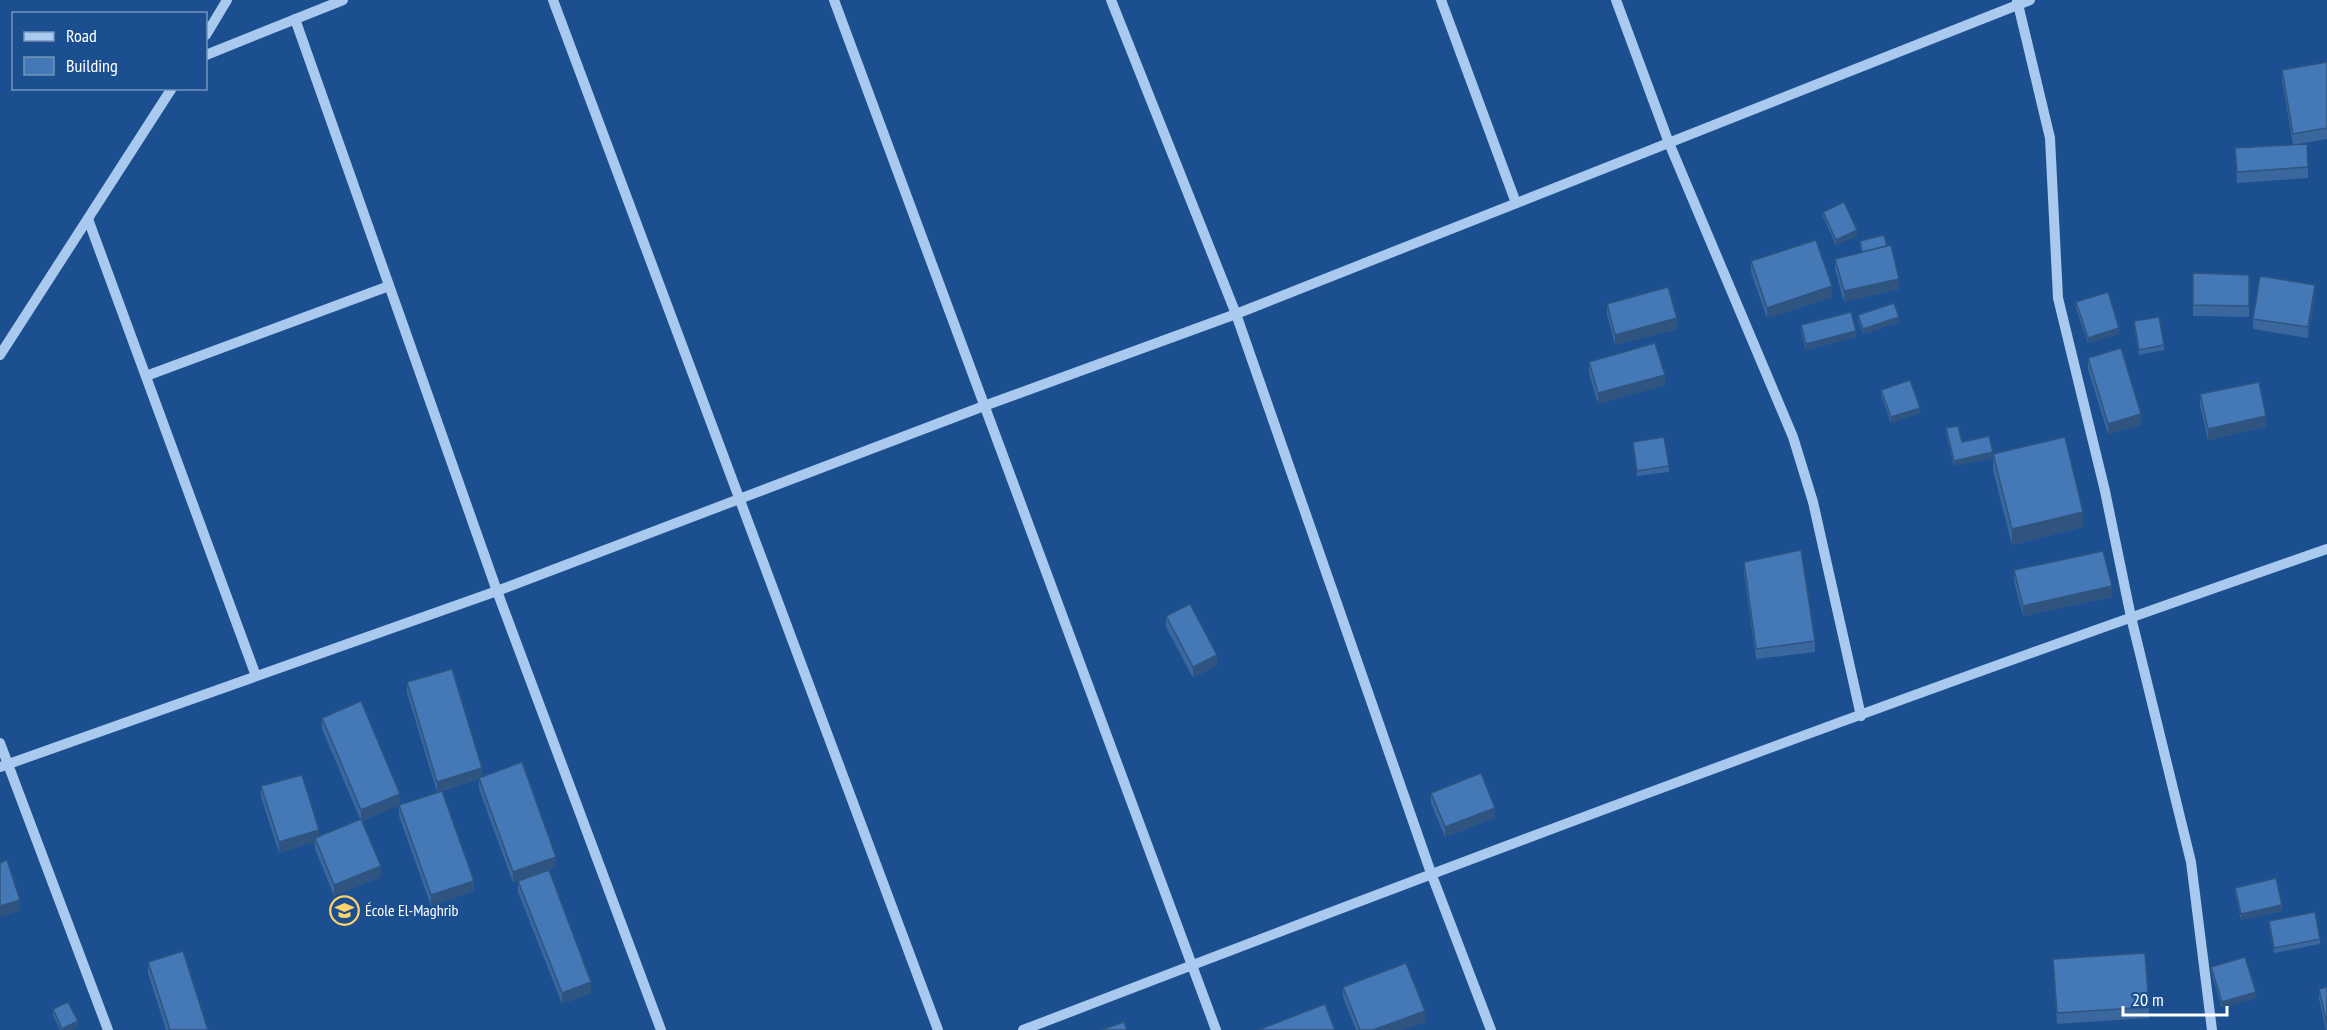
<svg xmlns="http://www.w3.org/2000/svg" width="2327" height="1030" viewBox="0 0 2327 1030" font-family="'PT Sans Narrow',sans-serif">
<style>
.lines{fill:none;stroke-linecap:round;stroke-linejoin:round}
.minor{stroke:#a9c9ee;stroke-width:10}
.wall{fill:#3a679d}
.shaded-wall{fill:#305480}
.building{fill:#4478b7;stroke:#305480;stroke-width:1.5}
.labels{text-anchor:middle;stroke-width:4.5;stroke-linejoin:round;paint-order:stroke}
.poi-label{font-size:16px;fill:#fff;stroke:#1b4f8f;text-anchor:start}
</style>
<rect width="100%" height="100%" fill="#1b4f8f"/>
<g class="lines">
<g class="minor">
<polyline points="553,0 938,1030"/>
<polyline points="834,0 1216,1030"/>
<polyline points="1111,0 1236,314 1431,873 1491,1030"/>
<polyline points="1441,0 1516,203"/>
<polyline points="1616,0 1669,143 1793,437 1813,502 1861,716"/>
<polyline points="2017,0 2050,138 2058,298 2105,491 2131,617 2191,862 2212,1030"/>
<polyline points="295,19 497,591 661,1030"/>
<polyline points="206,35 227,0"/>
<polyline points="206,55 343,0"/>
<polyline points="88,219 256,676"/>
<polyline points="0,355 172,88"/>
<polyline points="146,376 389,286"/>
<polyline points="0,743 108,1030"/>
<polyline points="0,767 497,591 984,406 1236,314 2030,0"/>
<path d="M1023,1030C1455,864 1889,700 2327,549"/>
</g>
</g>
<g class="wall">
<polygon points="2327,62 2327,139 2293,145 2282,80 2282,70"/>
<polygon points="2235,148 2308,167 2308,178 2237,183"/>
<polygon points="1823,212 1857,236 1836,245 1823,217"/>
<polygon points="1860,241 1899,289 1844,302 1835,269 1835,259 1861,253"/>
<polygon points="1751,261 1832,297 1767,318 1751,272"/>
<polygon points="2193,273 2249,275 2249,317 2193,316"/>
<polygon points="2315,296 2308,338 2253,329 2253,319"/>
<polygon points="2076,302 2119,334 2088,343 2076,308"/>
<polygon points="1607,304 1677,329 1615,345 1607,314"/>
<polygon points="1858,315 1899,322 1863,334 1858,320"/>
<polygon points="2134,321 2164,345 2164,350 2139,355 2134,327"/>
<polygon points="1801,325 1856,337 1806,350 1801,331"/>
<polygon points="2088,358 2141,425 2108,434 2088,369"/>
<polygon points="1589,362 1665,385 1598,404 1589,373"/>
<polygon points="1881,390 1920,413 1891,423 1881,395"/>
<polygon points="2200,394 2266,427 2208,440 2200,405"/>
<polygon points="1946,428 1962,442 1993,458 1954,466 1946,434"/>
<polygon points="1633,442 1669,466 1669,472 1637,476 1633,447"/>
<polygon points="1993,454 2083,527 2012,545 1993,470"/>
<polygon points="1744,562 1815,641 1815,652 1756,659 1744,573"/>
<polygon points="2014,570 2112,597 2023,616 2014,581"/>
<polygon points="1166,616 1217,665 1193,678 1166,627"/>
<polygon points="407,682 482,777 556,867 549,870 591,993 562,1004 518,892 518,881 546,871 513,883 479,789 479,779 442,791 474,891 431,906 399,816 399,805 362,821 381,877 334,896 315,849 315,842 279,853 261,797 261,786 319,836 360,819 322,729 322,718 400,805 437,792 407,693"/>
<polygon points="1431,793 1495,818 1445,837 1431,803"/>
<polygon points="2235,888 2282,911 2241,920 2235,893"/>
<polygon points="2269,921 2320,939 2320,944 2274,953 2269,926"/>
<polygon points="2053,959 2149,1007 2149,1018 2057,1024"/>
<polygon points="148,962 208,1030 166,1030 148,973"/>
<polygon points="2211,967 2256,998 2222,1008 2211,972"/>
<polygon points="1343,987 1425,1022 1402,1030 1356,1030 1343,997"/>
<polygon points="2327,987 2327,1030 2326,1030 2319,999 2319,989"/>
<polygon points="53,1009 78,1027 71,1030 60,1030 53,1015"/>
</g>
<g class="shaded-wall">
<polygon points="1857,230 1857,236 1836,245 1836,240"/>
<polygon points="1899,279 1899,289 1844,302 1844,291"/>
<polygon points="2315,285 2315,296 2308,338 2308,327"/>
<polygon points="1832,286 1832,297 1767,318 1767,308"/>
<polygon points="1899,317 1899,322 1863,334 1863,329"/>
<polygon points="1677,318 1677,329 1615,345 1615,335"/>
<polygon points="2119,328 2119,334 2088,343 2088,338"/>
<polygon points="1856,331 1856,337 1806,350 1806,344"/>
<polygon points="1665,375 1665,385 1598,404 1598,393"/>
<polygon points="1920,408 1920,413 1891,423 1891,417"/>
<polygon points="2141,414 2141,425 2108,434 2108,424"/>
<polygon points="2266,416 2266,427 2208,440 2208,429"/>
<polygon points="1993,452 1993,458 1954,466 1954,461"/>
<polygon points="2083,512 2083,527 2012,545 2012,529"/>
<polygon points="2112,586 2112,597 2023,616 2023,606"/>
<polygon points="1217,655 1217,665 1193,678 1193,667"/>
<polygon points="482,768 482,778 437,792 437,782"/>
<polygon points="400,794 400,805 361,821 361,810"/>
<polygon points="1495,808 1495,818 1445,837 1445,827"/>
<polygon points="319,830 319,841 315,838 315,842 279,853 279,842"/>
<polygon points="556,857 556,867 513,883 513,872"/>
<polygon points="381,866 381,877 334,896 334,885"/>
<polygon points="474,881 474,891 431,906 431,895"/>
<polygon points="20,900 20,911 0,917 0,906"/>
<polygon points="2282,905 2282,911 2241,920 2241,914"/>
<polygon points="591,982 591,993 562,1004 562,993"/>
<polygon points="2256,992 2256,998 2222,1008 2222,1002"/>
<polygon points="1425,1011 1425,1022 1402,1030 1373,1030"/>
<polygon points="78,1021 78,1027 71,1030 62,1030 62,1029"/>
</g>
<g class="building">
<polygon points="2327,62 2327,128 2293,134 2282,70"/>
<polygon points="2307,144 2308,167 2237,172 2235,148"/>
<polygon points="1844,202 1857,230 1836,240 1823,212"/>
<polygon points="1884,235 1887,246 1862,252 1860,241"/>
<polygon points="1816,240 1832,286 1767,308 1751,261"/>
<polygon points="1891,245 1899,279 1844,291 1835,259"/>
<polygon points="2193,273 2249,275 2249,306 2193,305"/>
<polygon points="2260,276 2315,285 2308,327 2253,319"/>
<polygon points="1668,287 1677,318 1615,335 1607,304"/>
<polygon points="2108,292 2119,328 2088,338 2076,302"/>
<polygon points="1894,303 1899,317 1863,329 1858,315"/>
<polygon points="1851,312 1856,331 1806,344 1801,325"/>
<polygon points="2159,317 2164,345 2139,350 2134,321"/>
<polygon points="1655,343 1665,375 1598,393 1589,362"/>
<polygon points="2121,348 2141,414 2108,424 2088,358"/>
<polygon points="1910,380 1920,408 1891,417 1881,390"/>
<polygon points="2259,382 2266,416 2208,429 2200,394"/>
<polygon points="1958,426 1962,442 1989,436 1993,452 1954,461 1946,428"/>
<polygon points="1664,437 1669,466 1637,471 1633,442"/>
<polygon points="2065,437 2083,512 2012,529 1993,454"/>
<polygon points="1801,550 1815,641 1756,649 1744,562"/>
<polygon points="2103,551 2112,586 2023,606 2014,570"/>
<polygon points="1190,604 1217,655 1193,667 1166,616"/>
<polygon points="452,669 482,768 437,782 407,682"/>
<polygon points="361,701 400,794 361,810 322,718"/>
<polygon points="522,762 556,857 513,872 479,778"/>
<polygon points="1481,773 1495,808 1445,827 1431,793"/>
<polygon points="302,775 319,830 279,842 261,786"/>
<polygon points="442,791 474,881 431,895 399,805"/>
<polygon points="361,819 381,866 334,885 315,838"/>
<polygon points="7,860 20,900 0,906 0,863"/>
<polygon points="549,870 591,982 562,993 518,881"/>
<polygon points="2276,878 2282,905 2241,914 2235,888"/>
<polygon points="2315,912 2320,939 2274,948 2269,921"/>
<polygon points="183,951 208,1030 170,1030 148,962"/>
<polygon points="2145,953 2149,1007 2057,1013 2053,959"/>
<polygon points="2245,957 2256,992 2222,1002 2211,967"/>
<polygon points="1406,963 1425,1011 1373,1030 1360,1030 1343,987"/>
<polygon points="2327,987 2327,1025 2319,989"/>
<polygon points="68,1002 78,1021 62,1029 53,1009"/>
<polygon points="1325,1004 1335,1030 1258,1030"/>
<polygon points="1124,1022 1127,1030 1101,1030"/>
</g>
<defs>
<symbol id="school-ring" viewBox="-11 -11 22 22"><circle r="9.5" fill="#1b4f8f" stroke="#ffd166" stroke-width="1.5"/><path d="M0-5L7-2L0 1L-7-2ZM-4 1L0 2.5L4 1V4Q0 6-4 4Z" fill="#ffd166"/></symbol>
</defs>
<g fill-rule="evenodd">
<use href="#school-ring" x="328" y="894" width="33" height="33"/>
</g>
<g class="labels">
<g class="poi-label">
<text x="365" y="916">École El-Maghrib</text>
</g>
</g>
<rect x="12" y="12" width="195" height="78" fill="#1b4f8f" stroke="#7695bc" stroke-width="1.5"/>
<rect x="24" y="32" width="30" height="9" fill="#a9c9ee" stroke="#7695bc" stroke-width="1.5"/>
<text x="66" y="42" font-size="18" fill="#ffffff">Road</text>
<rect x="24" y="57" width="30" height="18" fill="#4478b7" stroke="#7695bc" stroke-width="1.5"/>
<text x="66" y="72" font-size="18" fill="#ffffff">Building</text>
<path d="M2123 1006v9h104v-9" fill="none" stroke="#ffffff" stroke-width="3"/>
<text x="2132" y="1006" font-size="18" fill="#ffffff" stroke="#1b4f8f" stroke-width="4.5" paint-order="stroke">20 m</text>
</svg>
